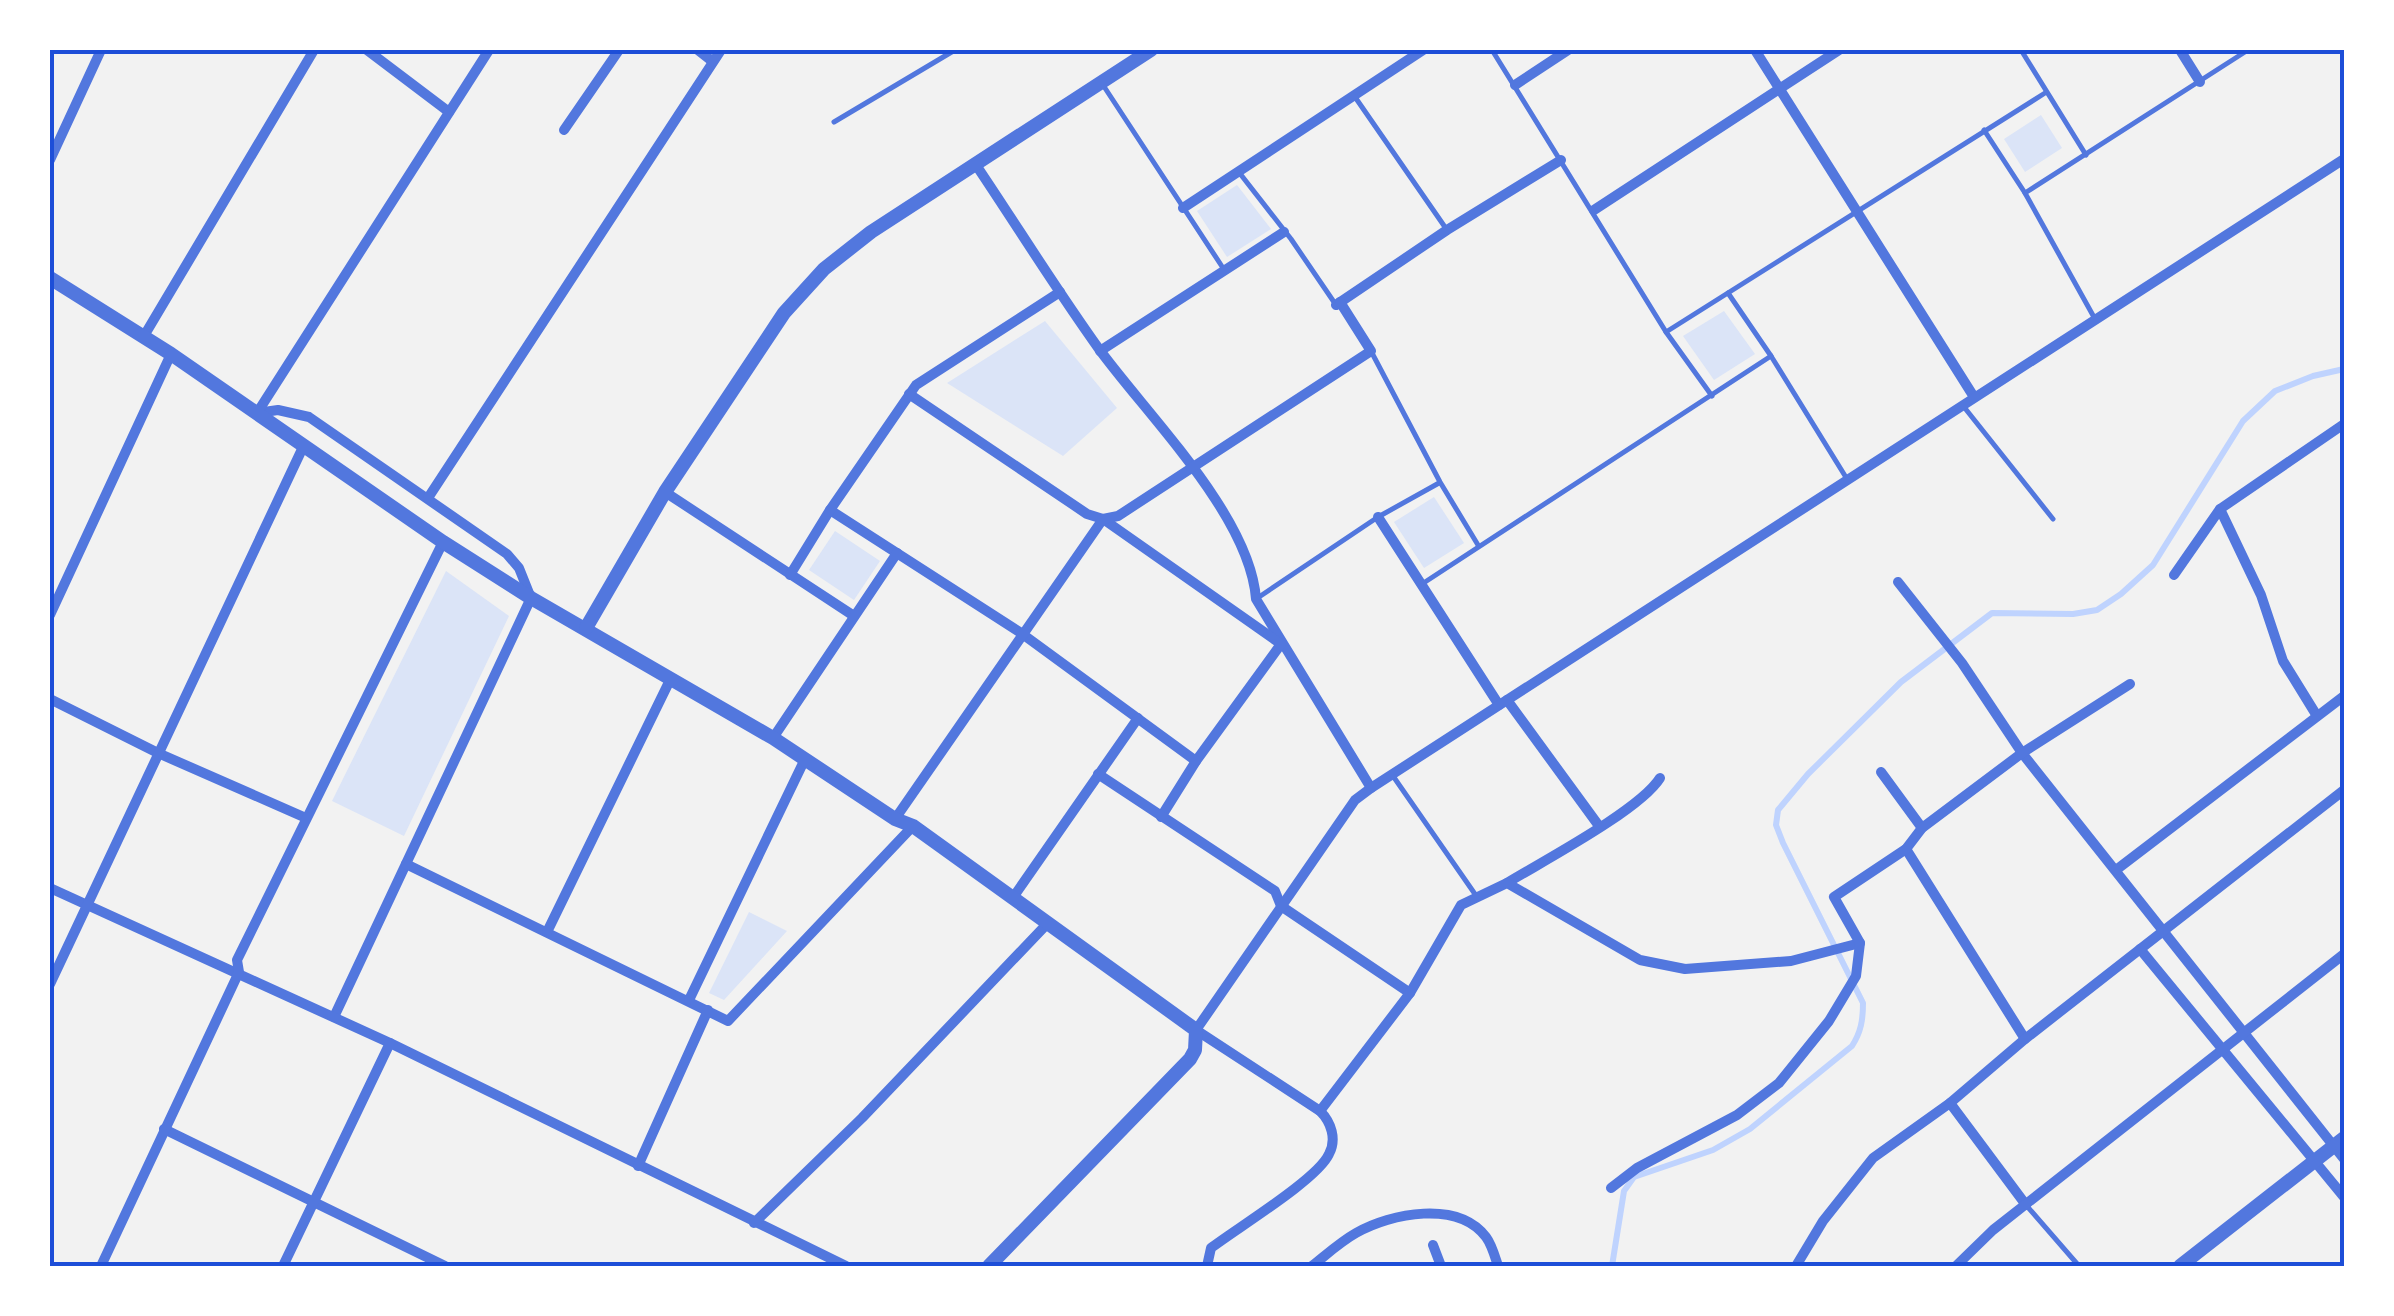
<svg xmlns="http://www.w3.org/2000/svg" width="2394" height="1316" viewBox="0 0 2394 1316" font-family="Spectral,serif">
<style>
.green{fill:#dbe4f7}
.lines{fill:none;stroke-linecap:round;stroke-linejoin:round}
.stream{stroke:#bfd3fe;stroke-width:6}
.service{stroke:#5277de;stroke-width:5}
.minor{stroke:#5277de;stroke-width:10}
.tertiary{stroke:#5277de;stroke-width:14}
.neatline{fill:none;stroke:#1d4ed8;stroke-width:4}
</style>
<rect width="100%" height="100%" fill="#f2f2f2"/>
<g class="green">
<polygon points="2041,115 2062,148 2025,172 2004,139"/>
<polygon points="1237,185 1271,229 1227,257 1197,211"/>
<polygon points="1724,311 1755,354 1714,380 1683,336"/>
<polygon points="1045,321 1117,408 1063,456 947,383"/>
<polygon points="1434,497 1464,543 1424,568 1394,522"/>
<polygon points="835,531 880,561 854,600 809,570"/>
<polygon points="446,571 509,616 404,836 332,801"/>
<polygon points="749,912 787,931 724,1000 709,993"/>
</g>
<g class="lines">
<path class="stream" d="M1612,1266L1624,1191L1634,1177L1713,1150L1750,1129L1852,1046C1861,1032 1863,1020 1863,1003L1783,843L1776,825L1778,810L1808,774L1901,682L1992,613L2073,614L2097,610L2121,594L2153,565L2243,421L2275,391L2313,376L2344,369"/>
<g class="service">
<polyline points="1492,50 1666,332 1712,396"/>
<polyline points="2021,50 2086,155"/>
<polyline points="1103,85 1223,268"/>
<polyline points="1355,97 1447,230"/>
<polyline points="834,122 955,50"/>
<polyline points="1984,130 2025,193 2095,319"/>
<polyline points="1238,171 1291,239 1336,305"/>
<polyline points="2025,193 2248,50"/>
<polyline points="1728,293 1771,356 1847,479"/>
<polyline points="1666,332 2045,93"/>
<polyline points="1372,353 1440,482 1478,545"/>
<polyline points="1964,407 2053,519"/>
<polyline points="1422,584 1771,356"/>
<polyline points="1259,597 1378,517 1439,483"/>
<polyline points="1393,776 1477,897"/>
<polyline points="2026,1205 2079,1266"/>
</g>
<g class="minor">
<polyline points="367,50 449,112"/>
<polyline points="698,50 712,61"/>
<polyline points="1755,50 1974,397"/>
<polyline points="2180,50 2200,82"/>
<polyline points="1515,85 1568,50"/>
<polyline points="564,130 619,50"/>
<polyline points="50,160 101,50"/>
<path d="M976,165C1017,226 1056,289 1099,349C1148,416 1250,516 1256,599L1371,788"/>
<polyline points="1183,208 1423,50"/>
<polyline points="1594,210 1839,50"/>
<polyline points="1336,305 1447,230 1561,160"/>
<polyline points="144,336 314,50"/>
<polyline points="1100,351 1284,232"/>
<polyline points="909,394 1087,514 1103,519 1281,644 1196,761 1161,817"/>
<polyline points="257,413 278,410 309,417 507,554 519,568 531,598 334,1017"/>
<polyline points="257,413 489,50"/>
<polyline points="665,492 854,616"/>
<polyline points="428,498 721,50"/>
<polyline points="2220,509 2261,595 2283,661 2317,716"/>
<polyline points="830,510 1021,633 1196,761"/>
<polyline points="1378,517 1499,705"/>
<polyline points="790,575 830,510 916,385 1060,292"/>
<polyline points="2174,575 2220,509 2344,424"/>
<polyline points="1898,582 1962,663 2022,753 2344,1159"/>
<polyline points="50,615 171,354"/>
<polyline points="50,699 158,753 306,818"/>
<polyline points="1507,700 1599,826"/>
<polyline points="773,738 897,553"/>
<polyline points="1881,772 1922,828"/>
<polyline points="1098,774 1275,891 1281,906 1410,993"/>
<polyline points="895,819 1103,519 1118,516 1371,351 1340,302"/>
<polyline points="1906,849 2025,1039"/>
<polyline points="406,864 728,1021 913,826"/>
<polyline points="2116,870 2344,696"/>
<path d="M1507,883C1543,861 1640,810 1660,778"/>
<polyline points="50,888 390,1043 846,1266"/>
<polyline points="1012,899 1138,718"/>
<polyline points="547,932 671,678"/>
<polyline points="2140,949 2344,1197"/>
<polyline points="50,984 304,445"/>
<polyline points="689,1000 805,759"/>
<polyline points="1950,1103 2026,1205"/>
<polyline points="1320,1111 1410,993 1461,905 1507,883 1640,960 1685,969 1791,961 1860,943"/>
<polyline points="164,1129 445,1266"/>
<polyline points="638,1166 708,1010"/>
<polyline points="1611,1188 1637,1168 1737,1115 1779,1083 1829,1021 1856,976 1860,943 1834,897 1906,849 1922,828 2022,753 2130,684"/>
<polyline points="754,1223 862,1118 1046,925"/>
<polyline points="1433,1245 1441,1266"/>
<polyline points="101,1266 239,972 237,960 443,542"/>
<polyline points="283,1266 390,1043"/>
<path d="M1207,1266L1211,1248C1237,1228 1318,1179 1329,1154C1337,1139 1331,1122 1320,1111L1196,1030L1355,800L1371,788L2344,159"/>
<path d="M1312,1266C1326,1255 1340,1242 1356,1233C1391,1213 1458,1200 1486,1237C1492,1245 1495,1257 1498,1266"/>
<polyline points="1796,1266 1823,1221 1873,1158 1950,1103 2025,1039 2344,790"/>
<polyline points="1956,1266 1993,1230 2344,954"/>
</g>
<g class="tertiary">
<polyline points="50,278 171,354 443,542 531,598 773,738 895,819 913,826 1196,1030 1195,1050 1190,1059 989,1266"/>
<polyline points="586,628 665,492 784,313 824,269 871,232 1151,50"/>
<polyline points="2180,1266 2344,1138"/>
</g>
</g>
<rect width="2394" height="1316" fill="none" stroke="#ffffff" stroke-width="105"/>
<rect x="52" y="52" width="2290" height="1212" class="neatline"/>
</svg>
